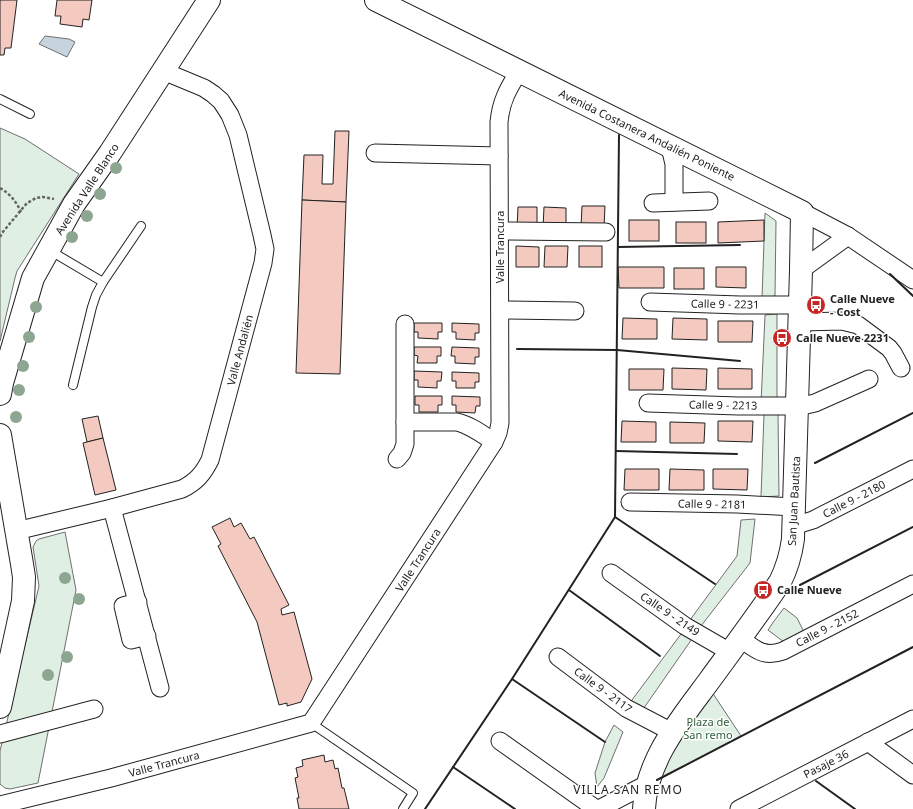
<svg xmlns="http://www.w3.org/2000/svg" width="913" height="809" viewBox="0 0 913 809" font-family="'Noto Sans',sans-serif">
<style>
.green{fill:#e0efe3;stroke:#6f6f6f}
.water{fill:#c7d3dd;stroke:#6f6f6f}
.building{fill:#f3c9c0;stroke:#222}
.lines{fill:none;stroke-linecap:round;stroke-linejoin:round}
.lane-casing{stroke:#222;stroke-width:10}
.street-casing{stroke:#222;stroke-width:19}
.secondary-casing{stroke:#222;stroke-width:24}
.path{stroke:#646464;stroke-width:2.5;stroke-dasharray:3 2;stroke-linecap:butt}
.lane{stroke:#fff;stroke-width:8}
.street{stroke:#fff;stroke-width:17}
.secondary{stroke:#fff;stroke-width:22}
.wall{stroke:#222;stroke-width:2}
.tree{fill:#8da692}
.labels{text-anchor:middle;stroke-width:3;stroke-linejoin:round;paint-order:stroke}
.street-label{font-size:11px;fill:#222;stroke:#fff}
.poi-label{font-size:11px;font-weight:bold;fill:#222;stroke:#fff;text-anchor:start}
.park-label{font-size:11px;fill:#2f5e38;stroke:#fff}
.neighbourhood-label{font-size:12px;letter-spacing:1px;fill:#222;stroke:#fff}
</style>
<rect width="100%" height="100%" fill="#fff"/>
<g class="green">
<polygon points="0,128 25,139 79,174 17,271 15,278 0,341"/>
<polygon points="765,213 776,221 775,296 762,298"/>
<polygon points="777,314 777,402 761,403 765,315"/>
<polygon points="764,414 778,414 779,496 761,497"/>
<polygon points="755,519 750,563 697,631 687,624 737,556 741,520"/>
<polygon points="65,532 76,590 38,783 10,789 5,788 0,784 0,751 39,586 33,547 36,541 39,539"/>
<polygon points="784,608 797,618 804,632 784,642 768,630 774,621"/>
<polygon points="684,630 694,636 639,715 626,708"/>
<polygon points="710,689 741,736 650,784"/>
<polygon points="614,725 623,732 604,778 597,787 595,773 605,742"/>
</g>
<polygon class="water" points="45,36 69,39 75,42 67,57 39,44"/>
<g class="building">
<polygon points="0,0 17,0 11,48 5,48 4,55 0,55"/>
<polygon points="57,0 92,0 89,20 83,19 82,27 60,24 61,16 55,16"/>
<polygon points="335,131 349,131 346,202 302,200 304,155 323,155 322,184 333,184"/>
<polygon points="302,200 346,202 340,374 296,373"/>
<polygon points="582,206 605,206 604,227 581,227"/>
<polygon points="518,207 537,207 537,228 517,228"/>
<polygon points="544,207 566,208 566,229 543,228"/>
<rect x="629" y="220" width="30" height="21"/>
<polygon points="764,220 764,241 718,243 718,222"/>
<rect x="676" y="222" width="30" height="21"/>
<polygon points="516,246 539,247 539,267 516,267"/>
<polygon points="545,246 568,246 567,267 544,267"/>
<rect x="579" y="246" width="23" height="21"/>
<polygon points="618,267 664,267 664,288 619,288"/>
<polygon points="716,267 746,267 746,288 716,287"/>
<rect x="674" y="268" width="30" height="21"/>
<polygon points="623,318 657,319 657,339 622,339"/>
<polygon points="673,318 707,319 707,340 672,339"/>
<polygon points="718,321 753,321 752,342 718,342"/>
<polygon points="414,323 442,323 442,332 438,332 438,339 418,338 418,332 414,332"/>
<polygon points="452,323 479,324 479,333 475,333 475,340 456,339 456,332 452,332"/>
<polygon points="414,347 441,347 441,356 437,356 437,363 417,363 418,356 414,355"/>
<polygon points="452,347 479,348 479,357 475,357 475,364 455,363 455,356 451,356"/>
<polygon points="672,368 707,369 706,390 672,389"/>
<polygon points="718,368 752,369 752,389 718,389"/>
<polygon points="629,369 664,369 663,390 629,390"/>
<polygon points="414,371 442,372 441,381 437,381 437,388 418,387 418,380 414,380"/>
<polygon points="452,372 479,373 479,382 475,382 475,388 456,388 456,381 452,381"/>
<polygon points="415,396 442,396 442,405 438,405 438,412 419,412 419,405 415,405"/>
<polygon points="452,396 480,397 480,406 476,406 475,413 456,412 456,405 452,405"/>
<polygon points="98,416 103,438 87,442 82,419"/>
<polygon points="622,421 656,422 656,442 621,442"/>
<polygon points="718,421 753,421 752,442 718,441"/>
<polygon points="670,422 705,423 704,443 670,443"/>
<polygon points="103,438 116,490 95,495 83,443"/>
<polygon points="625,469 659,469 659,490 624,490"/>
<polygon points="670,469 704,470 704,490 669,490"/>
<polygon points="713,469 748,469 747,490 713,489"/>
<polygon points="230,518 234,527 241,523 250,539 254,537 289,605 281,609 282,615 294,612 312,679 301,702 287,706 287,703 279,705 257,622 218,546 221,544 212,527"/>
<polygon points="324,755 325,762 333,760 335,769 338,768 342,788 344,788 349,809 299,809 297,798 299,798 295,778 298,777 296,768 303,766 302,760"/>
</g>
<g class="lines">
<defs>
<g id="lane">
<polyline points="0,99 30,114"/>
<polyline points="49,250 103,282"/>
<polyline points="73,385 92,307 96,295 103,282 141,226"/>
<polyline points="311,723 413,793 403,809"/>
</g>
<g id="street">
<polyline points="670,147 674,164 674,202"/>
<polyline points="375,153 499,156"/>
<polyline points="653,203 709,201"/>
<polyline points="802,212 848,236 913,280"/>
<polyline points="500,231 606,232"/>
<polyline points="801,270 848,236"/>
<polyline points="650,302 740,305 800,305"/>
<polyline points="500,310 575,311"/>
<polyline points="800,322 842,321 858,325 889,348 893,353 901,368"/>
<polyline points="648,403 738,406 802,406 815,403 869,379"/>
<path d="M405,422H457C470,425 482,434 494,442"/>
<polyline points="397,459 402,453 405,444 405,324"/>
<polyline points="630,502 737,504 794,507"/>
<polyline points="112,508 160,688"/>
<polyline points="794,523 800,524 813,520 913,469"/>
<path d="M16,531L112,508L182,489C196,482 203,474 210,460L263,263L265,249L262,235L238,135L230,115L221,101L213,94L204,88L163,71"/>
<polyline points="611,573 685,626 730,652"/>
<polyline points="138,602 123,606 131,640 147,636"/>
<path d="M740,638C755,649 763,658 783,651L913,584"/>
<polyline points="558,657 626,708 672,732"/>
<polyline points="0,734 94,709"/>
<polyline points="500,741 596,809"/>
<polyline points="868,742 913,775"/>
<path d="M0,805L111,778L311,723L494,442L498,433L500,423L499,122C501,101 508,89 519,71"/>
<polyline points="599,809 647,784"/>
<polyline points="739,809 913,719"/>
</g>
<g id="secondary">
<path d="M376,0L802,212L801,270L793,539C791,554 787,568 780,582C757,616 733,648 709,681C681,719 646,760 644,809"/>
<polyline points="0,394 2,383 33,278 74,204 110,153 209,0"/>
<polyline points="0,435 22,564 24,577 23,601 0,707"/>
</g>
</defs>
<use href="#lane" class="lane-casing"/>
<use href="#street" class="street-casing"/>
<use href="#secondary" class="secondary-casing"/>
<g class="path">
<path d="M0,188C10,194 16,201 21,212"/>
<polyline points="0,237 2,233 27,203 36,198 43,197 54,199"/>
</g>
<use href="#lane" class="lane"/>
<use href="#street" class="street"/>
<use href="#secondary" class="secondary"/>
<g class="wall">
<polyline points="618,247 740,245"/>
<polyline points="890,274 913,296"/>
<polyline points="517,349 617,350 740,361"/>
<polyline points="616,451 737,454"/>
<polyline points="815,463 913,413"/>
<polyline points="615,517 715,584"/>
<polyline points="800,585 913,527"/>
<polyline points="569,590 660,656"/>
<polyline points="512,679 605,742"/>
<polyline points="453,767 515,809"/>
<polyline points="657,780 913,647"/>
<polyline points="816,781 855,809"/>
<polyline points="425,809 512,679 615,517 619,135"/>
</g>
</g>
<g class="tree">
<circle cx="116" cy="168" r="6"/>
<circle cx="100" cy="194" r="6"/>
<circle cx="87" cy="216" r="6"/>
<circle cx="72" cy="237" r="6"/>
<circle cx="36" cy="307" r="6"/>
<circle cx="29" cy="337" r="6"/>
<circle cx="23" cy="366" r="6"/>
<circle cx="19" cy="390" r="6"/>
<circle cx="16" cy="417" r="6"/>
<circle cx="65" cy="578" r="6"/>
<circle cx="79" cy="599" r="6"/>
<circle cx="67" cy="657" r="6"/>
<circle cx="48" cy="675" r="6"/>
</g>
<defs>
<symbol id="bus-disc" viewBox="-11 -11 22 22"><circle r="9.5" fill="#c62828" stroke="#fff"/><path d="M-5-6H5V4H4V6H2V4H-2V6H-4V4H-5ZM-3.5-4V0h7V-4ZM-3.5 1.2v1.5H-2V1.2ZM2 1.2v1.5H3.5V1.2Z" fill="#fff"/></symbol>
</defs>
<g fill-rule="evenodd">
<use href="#bus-disc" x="805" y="294" width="22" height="22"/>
<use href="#bus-disc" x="771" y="327" width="22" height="22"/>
<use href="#bus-disc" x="752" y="579" width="22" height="22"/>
</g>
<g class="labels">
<g class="street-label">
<text transform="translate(647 135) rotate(26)" y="4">Avenida Costanera Andalién Poniente</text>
<text transform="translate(87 189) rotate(-57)" y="4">Avenida Valle Blanco</text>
<text transform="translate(500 247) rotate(-90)" y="4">Valle Trancura</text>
<text transform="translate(725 304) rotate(1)" y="4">Calle 9 - 2231</text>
<text transform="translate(240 350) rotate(-75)" y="4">Valle Andalién</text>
<text transform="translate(723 405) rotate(1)" y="4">Calle 9 - 2213</text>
<text transform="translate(854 499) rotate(-27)" y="4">Calle 9 - 2180</text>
<text transform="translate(794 501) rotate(-87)" y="4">San Juan Bautista</text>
<text transform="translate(712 504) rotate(1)" y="4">Calle 9 - 2181</text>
<text transform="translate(418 560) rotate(-57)" y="4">Valle Trancura</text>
<text transform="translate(670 614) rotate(34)" y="4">Calle 9 - 2149</text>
<text transform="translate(827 628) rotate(-27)" y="4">Calle 9 - 2152</text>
<text transform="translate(603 690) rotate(36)" y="4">Calle 9 - 2117</text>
<text transform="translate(164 764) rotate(-15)" y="4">Valle Trancura</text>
<text transform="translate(826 764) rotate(-27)" y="4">Pasaje 36</text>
</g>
<g class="poi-label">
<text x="830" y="303">Calle Nueve<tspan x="830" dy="13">- Cost</tspan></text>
<text x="796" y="342">Calle Nueve 2231</text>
<text x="777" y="594">Calle Nueve</text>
</g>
<g class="park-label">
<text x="708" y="726">Plaza de<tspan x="708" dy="13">San remo</tspan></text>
</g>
<g class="neighbourhood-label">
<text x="628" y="794">VILLA SAN REMO</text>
</g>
</g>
</svg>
